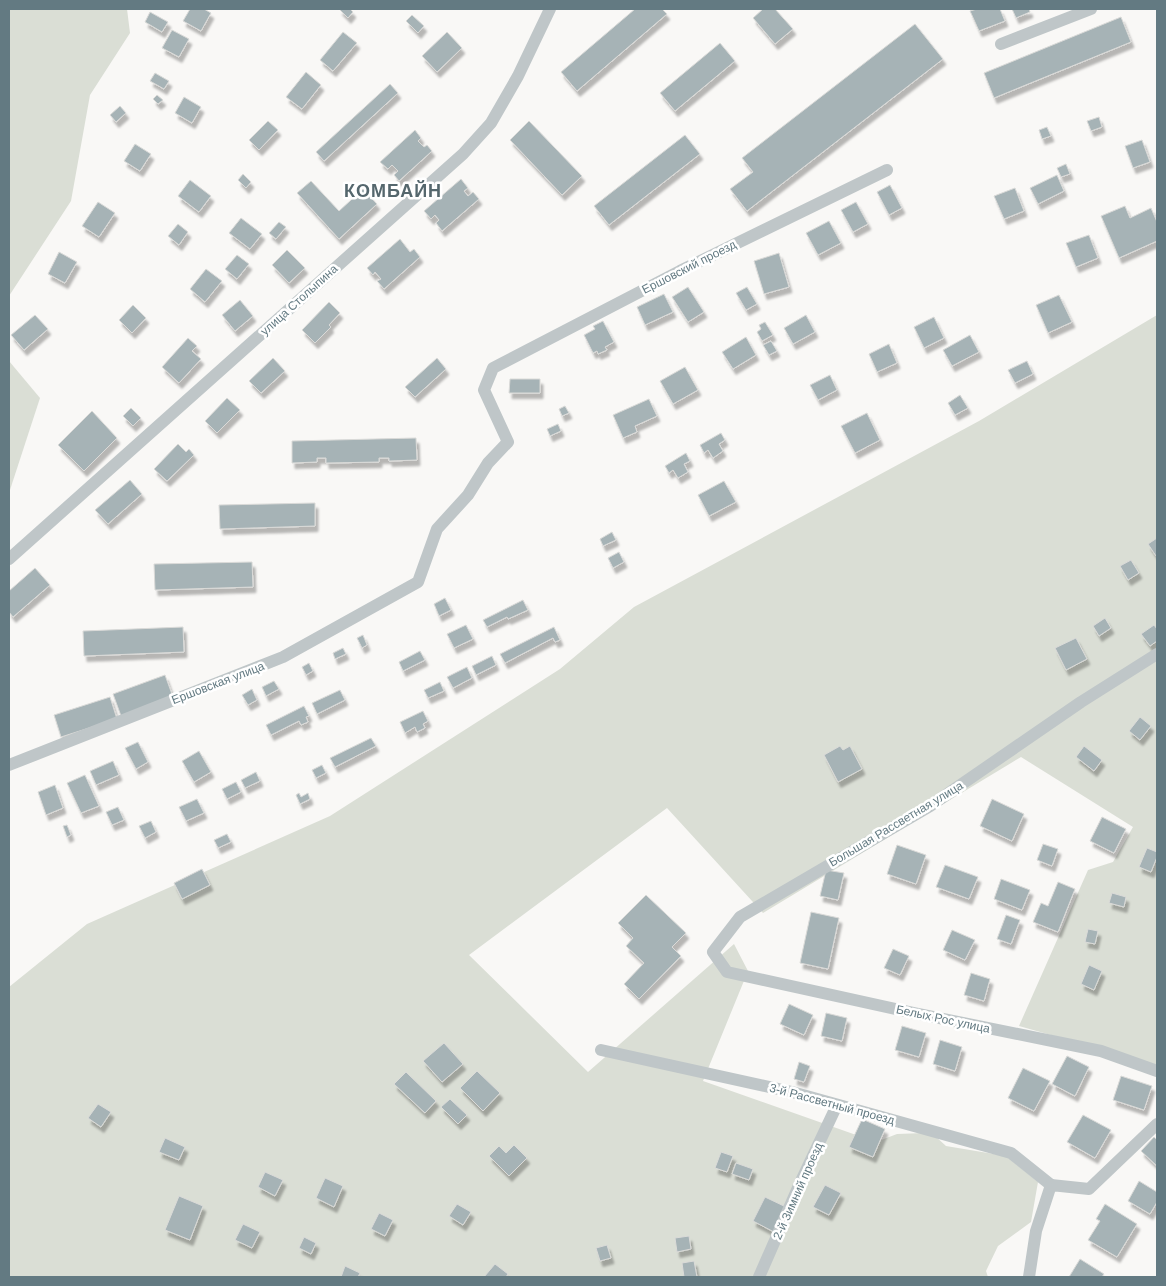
<svg xmlns="http://www.w3.org/2000/svg" width="1166" height="1286" viewBox="0 0 1166 1286" font-family="Arial,sans-serif">
<style>
.green{fill:#daded5}
.building{fill:#a6b3b6;stroke:#dadad8;filter:url(#shadow)}
.lines{fill:none;stroke-linecap:round;stroke-linejoin:round}
.minor{stroke:#bfc6c8;stroke-width:12}
.labels{text-anchor:middle;stroke-width:5;stroke-linejoin:round;paint-order:stroke}
.street-label{font-size:12px;fill:#637a82;stroke:#fff}
.district-label{font-size:18px;font-weight:bold;letter-spacing:1px;fill:#55676d;stroke:#fff}
</style>
<defs>
<filter id="shadow"><feDropShadow dx="3" dy="5.5" stdDeviation="1" flood-color="#0004"/></filter>
</defs>
<rect width="100%" height="100%" fill="#f9f8f6"/>
<g class="green">
<polygon points="9,9 127,9 130,33 90,95 71,201 9,296"/>
<polygon points="1157,315 1157,1065 1019,1026 1088,870 1113,862 1133,827 1021,757 763,913 667,808 469,955 588,1072 734,944 748,971 703,1081 876,1142 897,1134 924,1133 934,1135 946,1146 1006,1156 1038,1182 1031,1222 998,1246 986,1271 988,1277 9,1277 9,987 87,924 330,816 560,669 634,607 979,421"/>
<polygon points="9,361 40,398 9,493"/>
</g>
<g class="building">
<polygon points="190,9 204,9 211,13 201,31 183,21"/>
<polygon points="339,9 350,9 353,12 348,18"/>
<polygon points="635,9 662,9 667,14 577,91 561,72"/>
<polygon points="763,9 775,9 793,29 775,44 753,18"/>
<polygon points="977,9 1000,9 1005,21 979,31 970,11"/>
<polygon points="1012,9 1029,9 1030,12 1016,18"/>
<polygon points="150,12 168,22 162,32 145,22"/>
<polygon points="412,15 424,26 418,33 406,21"/>
<polygon points="1121,17 1131,42 994,98 984,73"/>
<polygon points="915,24 943,59 747,211 730,189 753,172 742,158"/>
<polygon points="172,30 189,39 179,57 162,48"/>
<polygon points="343,32 357,43 333,71 320,60"/>
<polygon points="447,32 462,48 437,72 422,56"/>
<polygon points="720,43 735,61 675,111 660,93"/>
<polygon points="306,72 321,85 302,109 286,97"/>
<polygon points="155,73 169,81 164,89 150,81"/>
<polygon points="390,84 398,93 324,161 316,152"/>
<polygon points="157,95 163,100 158,104 153,99"/>
<polygon points="184,97 201,107 192,123 175,113"/>
<polygon points="120,106 126,113 116,122 110,115"/>
<polygon points="1099,117 1102,127 1091,131 1087,121"/>
<polygon points="268,121 278,130 259,150 249,140"/>
<polygon points="529,121 582,176 562,195 510,140"/>
<polygon points="1047,127 1051,136 1042,139 1039,130"/>
<polygon points="415,130 421,138 418,141 424,147 427,145 432,151 399,181 394,175 398,171 392,165 388,169 380,162"/>
<polygon points="685,135 700,154 609,225 594,206"/>
<polygon points="1142,140 1150,162 1133,168 1125,146"/>
<polygon points="135,144 151,154 140,171 124,161"/>
<polygon points="1066,164 1070,174 1061,177 1057,168"/>
<polygon points="243,174 251,182 246,188 238,180"/>
<polygon points="1057,175 1064,191 1038,204 1030,188"/>
<polygon points="461,179 468,188 464,191 468,196 473,192 479,199 442,231 436,223 439,220 435,215 431,219 424,211"/>
<polygon points="190,180 211,196 199,212 178,196"/>
<polygon points="311,181 339,211 363,189 377,204 339,239 297,193"/>
<polygon points="890,185 902,208 889,215 877,192"/>
<polygon points="1015,188 1024,211 1004,219 994,196"/>
<polygon points="98,202 115,213 99,237 82,226"/>
<polygon points="856,202 868,224 853,232 841,210"/>
<polygon points="1125,206 1130,218 1151,208 1157,222 1157,241 1119,258 1101,216"/>
<polygon points="241,218 262,234 250,249 229,233"/>
<polygon points="829,221 841,243 818,255 806,233"/>
<polygon points="279,222 286,227 276,239 269,233"/>
<polygon points="178,224 188,232 179,245 168,236"/>
<polygon points="1089,235 1098,258 1076,267 1066,243"/>
<polygon points="400,239 410,252 414,249 420,257 384,289 377,281 381,279 375,272 373,275 367,268"/>
<polygon points="287,250 305,268 289,283 272,265"/>
<polygon points="59,252 77,262 65,283 48,274"/>
<polygon points="779,253 789,287 764,294 754,261"/>
<polygon points="237,255 249,264 237,279 225,269"/>
<polygon points="206,269 222,281 205,302 190,289"/>
<polygon points="688,287 704,312 688,322 672,297"/>
<polygon points="747,287 757,304 746,310 736,293"/>
<polygon points="664,294 673,312 645,325 637,307"/>
<polygon points="1059,295 1072,322 1048,333 1036,305"/>
<polygon points="240,300 253,316 235,331 222,315"/>
<polygon points="329,302 340,313 329,325 331,327 315,343 302,330"/>
<polygon points="133,305 146,318 132,333 119,320"/>
<polygon points="35,315 48,329 24,350 11,335"/>
<polygon points="806,315 815,332 793,344 784,328"/>
<polygon points="934,317 944,338 924,348 914,327"/>
<polygon points="603,321 614,342 605,347 607,350 598,354 597,351 593,353 584,335 595,329 593,326"/>
<polygon points="765,322 773,335 762,341 757,332 761,329 759,325"/>
<polygon points="970,335 979,352 952,366 943,350"/>
<polygon points="746,337 756,355 733,369 722,352"/>
<polygon points="188,338 197,346 192,351 201,359 179,383 162,367"/>
<polygon points="771,341 777,351 769,355 763,345"/>
<polygon points="889,344 897,363 877,372 869,354"/>
<polygon points="273,358 285,371 261,393 249,381"/>
<polygon points="437,358 446,369 415,397 405,387"/>
<polygon points="1027,361 1033,374 1015,383 1008,370"/>
<polygon points="685,367 698,390 673,404 660,381"/>
<polygon points="830,375 837,390 818,400 810,385"/>
<polygon points="510,379 540,379 540,393 509,393"/>
<polygon points="960,395 968,408 955,415 948,403"/>
<polygon points="227,398 240,410 217,433 205,421"/>
<polygon points="649,399 657,416 635,426 637,432 623,438 613,415"/>
<polygon points="565,406 569,413 562,416 559,409"/>
<polygon points="131,408 141,418 133,426 123,416"/>
<polygon points="92,411 117,438 84,471 58,445"/>
<polygon points="867,413 880,440 855,453 841,426"/>
<polygon points="558,424 561,431 550,436 547,429"/>
<polygon points="721,433 725,440 719,444 723,451 713,458 708,450 704,453 700,445"/>
<polygon points="416,438 417,460 389,461 389,458 379,458 379,462 326,463 326,458 317,458 317,462 292,463 292,441"/>
<polygon points="178,444 186,452 189,449 194,455 167,481 154,469"/>
<polygon points="686,453 690,461 684,464 688,472 678,478 673,470 669,473 665,466"/>
<polygon points="130,480 142,494 108,524 95,510"/>
<polygon points="724,481 736,502 709,516 698,495"/>
<polygon points="315,503 315,526 220,529 219,505"/>
<polygon points="612,532 616,540 603,546 600,539"/>
<polygon points="1157,538 1157,555 1156,556 1148,544"/>
<polygon points="619,552 624,562 613,568 608,558"/>
<polygon points="1131,560 1139,573 1128,580 1120,566"/>
<polygon points="252,562 253,587 155,590 154,564"/>
<polygon points="35,568 50,585 13,617 9,612 9,591"/>
<polygon points="445,598 451,610 439,616 434,604"/>
<polygon points="523,600 528,610 508,619 507,617 487,627 483,620"/>
<polygon points="1105,618 1111,628 1099,636 1093,626"/>
<polygon points="466,625 473,639 454,648 447,634"/>
<polygon points="1154,625 1157,629 1157,641 1150,646 1141,634"/>
<polygon points="183,627 184,652 84,656 83,631"/>
<polygon points="554,627 560,640 555,642 553,638 505,663 500,654"/>
<polygon points="363,635 367,645 362,648 357,638"/>
<polygon points="1076,638 1087,659 1066,670 1055,648"/>
<polygon points="343,648 346,654 335,659 333,653"/>
<polygon points="420,651 425,660 403,671 399,662"/>
<polygon points="492,656 496,665 476,675 472,666"/>
<polygon points="309,663 313,671 306,675 302,667"/>
<polygon points="467,667 472,678 453,688 447,677"/>
<polygon points="165,675 173,697 121,716 113,694"/>
<polygon points="274,681 279,689 266,696 262,687"/>
<polygon points="440,682 444,691 428,698 424,690"/>
<polygon points="252,689 257,700 248,705 242,695"/>
<polygon points="340,690 345,700 317,714 312,703"/>
<polygon points="110,697 117,719 61,737 54,715"/>
<polygon points="304,706 309,716 306,717 308,722 301,725 299,721 271,735 266,725"/>
<polygon points="423,711 428,721 423,724 425,728 417,732 415,727 405,733 400,722"/>
<polygon points="1140,717 1151,726 1140,740 1129,731"/>
<polygon points="371,738 376,746 335,767 330,758"/>
<polygon points="138,742 148,762 136,769 125,748"/>
<polygon points="840,746 843,750 850,746 862,769 838,782 824,755"/>
<polygon points="1084,746 1102,760 1094,771 1076,757"/>
<polygon points="199,751 211,772 194,782 182,761"/>
<polygon points="113,761 119,775 96,785 90,771"/>
<polygon points="322,765 326,773 316,778 312,770"/>
<polygon points="256,772 260,781 245,788 241,780"/>
<polygon points="85,775 99,806 81,813 67,783"/>
<polygon points="236,782 241,792 227,799 222,789"/>
<polygon points="55,785 63,808 46,815 38,792"/>
<polygon points="299,793 301,797 308,793 310,799 300,804 296,795"/>
<polygon points="197,799 204,813 186,821 179,807"/>
<polygon points="992,799 1024,814 1012,841 980,826"/>
<polygon points="118,807 124,820 112,825 106,812"/>
<polygon points="1102,817 1126,829 1114,853 1090,841"/>
<polygon points="151,821 156,832 145,838 139,826"/>
<polygon points="67,825 71,835 67,837 63,826"/>
<polygon points="227,834 231,842 218,848 214,840"/>
<polygon points="1043,844 1058,849 1052,866 1037,860"/>
<polygon points="897,845 926,855 916,884 887,874"/>
<polygon points="1147,848 1157,852 1157,857 1151,872 1139,867"/>
<polygon points="945,865 978,877 969,899 936,887"/>
<polygon points="202,869 210,885 182,899 174,883"/>
<polygon points="826,870 844,873 838,900 820,896"/>
<polygon points="1001,879 1030,890 1022,910 994,899"/>
<polygon points="1058,882 1075,889 1058,932 1033,922 1041,903 1048,906"/>
<polygon points="1112,893 1126,897 1124,907 1109,903"/>
<polygon points="646,895 686,933 672,947 681,956 639,999 624,984 644,963 626,946 633,938 618,923"/>
<polygon points="811,912 839,918 828,969 800,963"/>
<polygon points="1006,915 1020,920 1011,944 997,939"/>
<polygon points="1088,929 1098,931 1095,944 1085,942"/>
<polygon points="952,930 975,940 965,960 943,950"/>
<polygon points="893,949 909,956 900,975 884,968"/>
<polygon points="1089,965 1102,971 1094,990 1081,984"/>
<polygon points="971,973 990,979 984,1001 964,995"/>
<polygon points="789,1004 813,1015 804,1035 780,1024"/>
<polygon points="826,1013 847,1018 842,1041 821,1036"/>
<polygon points="902,1026 926,1033 919,1057 895,1050"/>
<polygon points="940,1040 962,1047 955,1071 933,1064"/>
<polygon points="444,1043 463,1064 442,1082 423,1061"/>
<polygon points="1067,1056 1089,1067 1075,1096 1052,1084"/>
<polygon points="799,1062 810,1066 804,1082 794,1079"/>
<polygon points="1023,1068 1050,1081 1034,1111 1008,1098"/>
<polygon points="477,1071 500,1093 483,1111 460,1088"/>
<polygon points="406,1072 436,1101 425,1113 394,1084"/>
<polygon points="1121,1076 1152,1086 1144,1110 1113,1100"/>
<polygon points="450,1099 467,1115 458,1124 441,1107"/>
<polygon points="98,1104 111,1112 101,1127 88,1118"/>
<polygon points="1083,1115 1111,1130 1095,1158 1067,1142"/>
<polygon points="862,1119 885,1129 873,1157 849,1147"/>
<polygon points="1154,1137 1157,1140 1157,1166 1141,1151"/>
<polygon points="165,1138 185,1147 179,1160 159,1152"/>
<polygon points="514,1145 527,1158 509,1176 489,1156 499,1146 506,1153"/>
<polygon points="721,1152 733,1156 727,1172 715,1168"/>
<polygon points="736,1163 753,1169 749,1180 732,1174"/>
<polygon points="265,1172 283,1180 275,1196 258,1187"/>
<polygon points="325,1178 343,1186 334,1207 316,1198"/>
<polygon points="1139,1181 1157,1192 1157,1202 1150,1214 1128,1201"/>
<polygon points="825,1185 841,1193 829,1215 813,1207"/>
<polygon points="179,1196 203,1206 190,1240 165,1230"/>
<polygon points="765,1197 786,1207 774,1232 753,1221"/>
<polygon points="457,1204 471,1212 463,1225 449,1216"/>
<polygon points="1105,1204 1137,1224 1117,1257 1088,1240 1100,1221 1096,1219"/>
<polygon points="379,1213 393,1220 385,1236 371,1229"/>
<polygon points="243,1224 260,1232 252,1248 235,1240"/>
<polygon points="689,1236 691,1249 677,1252 675,1238"/>
<polygon points="304,1237 316,1243 311,1254 299,1248"/>
<polygon points="607,1245 611,1258 600,1261 596,1248"/>
<polygon points="1080,1259 1104,1274 1102,1277 1069,1277"/>
<polygon points="694,1261 697,1277 684,1277 682,1263"/>
<polygon points="495,1264 508,1274 506,1277 484,1277"/>
<polygon points="345,1266 360,1273 358,1277 341,1277"/>
</g>
<g class="lines">
<g class="minor">
<polyline points="1001,44 1091,9"/>
<polyline points="9,559 463,154 491,123 518,76 550,9"/>
<polyline points="1157,654 1081,702 930,806 740,917 713,952 727,972 914,1013 1101,1051 1157,1071"/>
<polyline points="9,765 283,657 418,582 437,529 468,495 488,463 508,442 484,390 493,368 680,271 887,170"/>
<polyline points="601,1050 792,1092 1011,1153 1051,1185"/>
<polyline points="759,1277 801,1181 837,1105"/>
<polyline points="1029,1277 1036,1231 1051,1185 1089,1189 1157,1124"/>
</g>
</g>
<g class="labels">
<g class="street-label">
<text transform="translate(689 267) rotate(-27)" y="4">Ершовский проезд</text>
<text transform="translate(299 300) rotate(-42)" y="4">улица Столыпина</text>
<text transform="translate(218 683) rotate(-21)" y="4">Ершовская улица</text>
<text transform="translate(896 824) rotate(-31)" y="4">Большая Рассветная улица</text>
<text transform="translate(943 1019) rotate(12)" y="4">Белых Рос улица</text>
<text transform="translate(832 1104) rotate(15)" y="4">3-й Рассветный проезд</text>
<text transform="translate(798 1191) rotate(-66)" y="4">2-й Зимний проезд</text>
</g>
<g class="district-label">
<text x="393" y="197">КОМБАЙН</text>
</g>
</g>
<rect width="1166" height="1286" fill="none" stroke="#637a82" stroke-width="20"/>
</svg>
